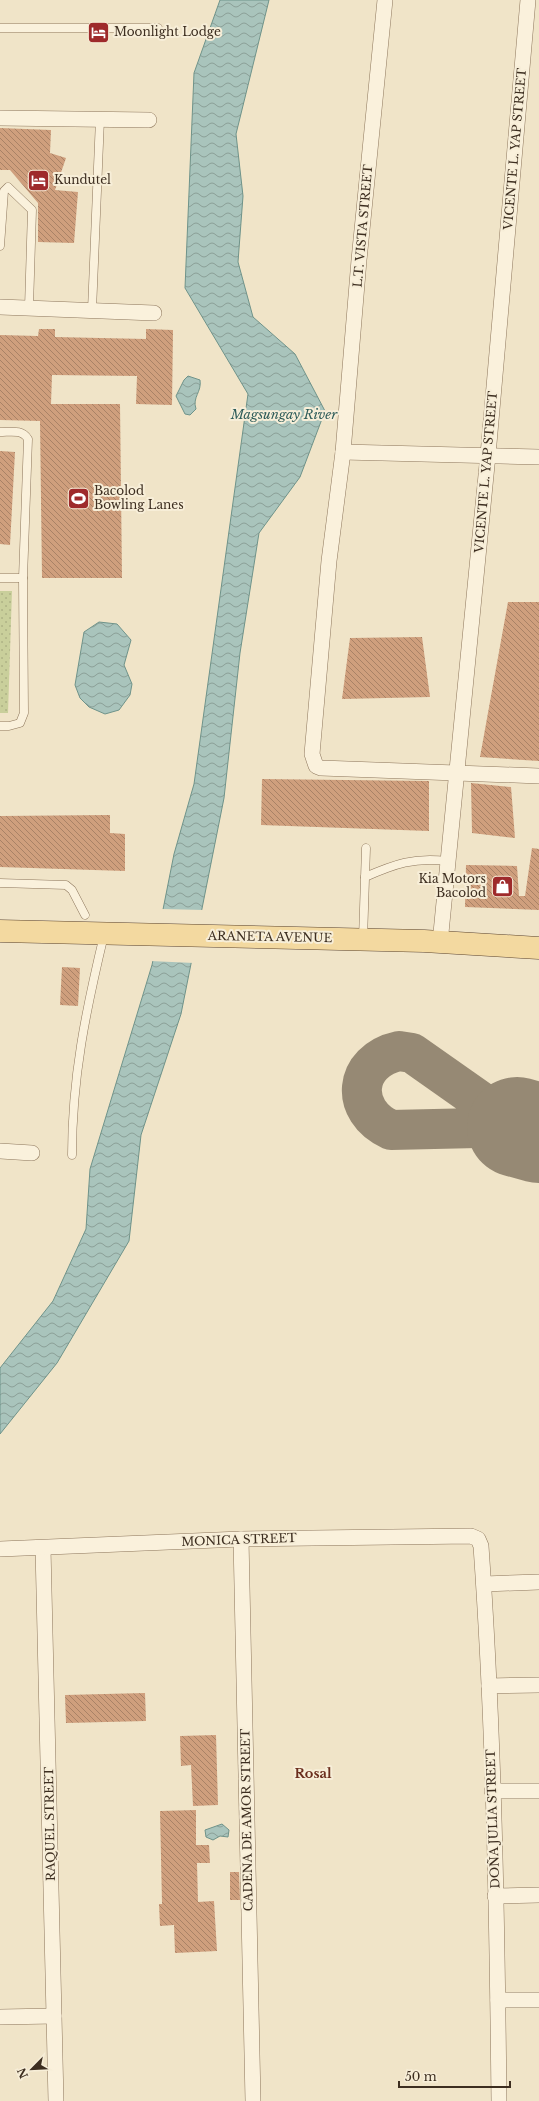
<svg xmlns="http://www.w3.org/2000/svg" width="539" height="2101" viewBox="0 0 539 2101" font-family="'Libre Baskerville',serif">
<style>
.park{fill:url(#park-dots)}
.water{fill:url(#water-waves);stroke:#6f938a}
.pier{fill:#f0e4c8}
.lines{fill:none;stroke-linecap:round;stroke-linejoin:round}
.taxiway{stroke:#968974;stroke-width:40}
.runway{stroke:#968974;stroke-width:100}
.building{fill:url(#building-back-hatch)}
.service-casing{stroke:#8d765c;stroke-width:9}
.minor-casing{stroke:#8d765c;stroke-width:16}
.primary-casing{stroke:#5b4430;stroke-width:23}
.service{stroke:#faf1dc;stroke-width:8}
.minor{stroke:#faf1dc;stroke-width:15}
.primary{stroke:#f3d9a0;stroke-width:22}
.labels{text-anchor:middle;stroke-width:4;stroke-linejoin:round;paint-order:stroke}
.poi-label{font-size:12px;fill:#3d2e20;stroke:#f7eed8;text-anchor:start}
.street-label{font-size:12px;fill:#3d2e20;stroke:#f7eed8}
.water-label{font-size:13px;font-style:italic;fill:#2f5d5a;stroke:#f7eed8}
.neighbourhood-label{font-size:13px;font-weight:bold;fill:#6b2e1e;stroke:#f7eed8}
</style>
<defs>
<pattern id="park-dots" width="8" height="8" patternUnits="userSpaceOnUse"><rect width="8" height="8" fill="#c9cf9b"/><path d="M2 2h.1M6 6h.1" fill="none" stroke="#aeb285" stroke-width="1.8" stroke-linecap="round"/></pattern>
<pattern id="water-waves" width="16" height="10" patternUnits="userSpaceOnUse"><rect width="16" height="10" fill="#a9c4bc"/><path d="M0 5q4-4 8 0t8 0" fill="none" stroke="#8ba098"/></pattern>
<pattern id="building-back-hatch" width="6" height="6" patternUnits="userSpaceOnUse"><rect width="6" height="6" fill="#cf9f7d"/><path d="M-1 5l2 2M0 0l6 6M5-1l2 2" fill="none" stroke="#a98266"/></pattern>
</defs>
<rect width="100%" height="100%" fill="#f0e4c8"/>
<polygon class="park" points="0,591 12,591 8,713 0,713"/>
<g class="water">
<polygon points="220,0 269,0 236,134 243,196 238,262 253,317 295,354 325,411 300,477 259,533 240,653 224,798 181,1014 141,1135 129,1241 57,1363 0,1434 0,1368 53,1301 86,1229 90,1169 152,965 174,854 194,784 248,394 185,288 194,73"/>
<path d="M188,376L200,380C202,392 192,397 196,409L190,415L185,414L176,396L184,380Z"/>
<polygon points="99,622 117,624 131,640 124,665 132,684 130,695 119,710 105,714 89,707 80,698 75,685 84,632"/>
<polygon points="222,1824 229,1830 228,1837 220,1836 213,1840 206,1837 205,1830"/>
</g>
<polygon class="pier" points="161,909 204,910 194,963 150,961"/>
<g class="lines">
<path class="taxiway" d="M399,1051L412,1053L517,1127L391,1130C349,1111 353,1061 399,1051Z"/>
<polyline class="runway" points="517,1127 539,1133"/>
</g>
<g class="building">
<polygon points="0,128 51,130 50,153 66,158 55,190 78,192 74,243 38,242 38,203 10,170 0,170"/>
<polygon points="39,329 55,329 55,337 146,339 146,329 173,330 172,405 136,404 137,376 52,375 51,404 120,404 122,578 42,578 40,421 0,420 0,335 38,336"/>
<polygon points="0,451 15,452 10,545 0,544"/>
<polygon points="508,602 539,602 539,761 480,757"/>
<polygon points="422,637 430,697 342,699 350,638"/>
<polygon points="262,779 429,781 429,831 261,825"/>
<polygon points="471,783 511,787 515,838 472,833"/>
<polygon points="110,815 110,833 125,834 125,871 0,867 0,816"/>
<polygon points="532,848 539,849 539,910 465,907 466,865 517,866 519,896 525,896"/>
<polygon points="62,967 80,968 78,1006 60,1005"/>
<polygon points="145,1693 146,1721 66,1723 65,1695"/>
<polygon points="216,1735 218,1805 193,1806 191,1765 181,1766 180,1736"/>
<polygon points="196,1810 196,1845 209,1845 210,1863 197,1863 198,1902 214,1901 217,1951 175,1953 174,1925 160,1926 159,1904 162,1904 160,1811"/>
<polygon points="230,1872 239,1872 240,1900 230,1900"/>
</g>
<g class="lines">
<defs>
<g id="service">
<polyline points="0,28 158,28"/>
<polyline points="0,246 4,191 8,187 32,210 29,307"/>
<polyline points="92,310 100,119"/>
<path d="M0,432C11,432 22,429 28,439L23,578L24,713L20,723L9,726H0"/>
<polyline points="0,578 23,578"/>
<path d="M365,877C395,864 414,857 447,861"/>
<polyline points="0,883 66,885 72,890 85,915"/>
<polyline points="363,939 366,848"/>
<path d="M72,1155C72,1077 86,1010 104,935"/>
</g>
<g id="minor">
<polyline points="385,0 359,260 343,452 329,561 312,754 316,766 321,768 539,776"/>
<polyline points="0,118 149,120"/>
<polyline points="0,307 154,313"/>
<polyline points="343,452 539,457"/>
<polyline points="440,943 488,455 528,0"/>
<polyline points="0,1151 32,1153"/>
<polyline points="241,1539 253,2101"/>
<polyline points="43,1548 56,2101"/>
<path d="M0,1549L241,1539L471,1536L478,1539L481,1546C494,1730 497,1916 499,2101"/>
<polyline points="484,1584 539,1582"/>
<polyline points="489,1686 539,1685"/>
<polyline points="492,1791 539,1791"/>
<polyline points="495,1896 539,1895"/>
<polyline points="498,2000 539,2000"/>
<polyline points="0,2017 54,2016"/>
</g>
<polyline id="primary" points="0,931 424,941 539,948"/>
</defs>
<use href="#service" class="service-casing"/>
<use href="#minor" class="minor-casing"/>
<use href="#primary" class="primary-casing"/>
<use href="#service" class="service"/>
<use href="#minor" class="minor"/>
<use href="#primary" class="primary"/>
</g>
<defs>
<symbol id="hotel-square" viewBox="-11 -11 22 22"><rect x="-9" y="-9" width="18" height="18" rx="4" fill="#9e2a2b" stroke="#f7eed8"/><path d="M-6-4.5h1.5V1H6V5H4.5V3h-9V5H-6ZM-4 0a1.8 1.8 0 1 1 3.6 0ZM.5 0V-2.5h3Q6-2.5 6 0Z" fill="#fff"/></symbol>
<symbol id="stadium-square" viewBox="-11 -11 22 22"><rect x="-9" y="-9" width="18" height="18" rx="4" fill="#9e2a2b" stroke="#f7eed8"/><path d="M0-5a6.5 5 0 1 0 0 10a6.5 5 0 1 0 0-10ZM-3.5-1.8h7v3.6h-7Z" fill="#fff"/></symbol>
<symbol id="shop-square" viewBox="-11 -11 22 22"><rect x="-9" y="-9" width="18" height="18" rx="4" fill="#9e2a2b" stroke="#f7eed8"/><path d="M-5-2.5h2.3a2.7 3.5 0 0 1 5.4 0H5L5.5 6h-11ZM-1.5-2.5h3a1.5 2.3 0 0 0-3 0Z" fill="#fff"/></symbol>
</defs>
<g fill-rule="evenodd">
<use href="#hotel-square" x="86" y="20" width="25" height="25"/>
<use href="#hotel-square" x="26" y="168" width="25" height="25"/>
<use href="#stadium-square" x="66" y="486" width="25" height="25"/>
<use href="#shop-square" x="490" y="874" width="25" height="25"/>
</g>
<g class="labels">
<g class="poi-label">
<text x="114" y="36">Moonlight Lodge</text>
<text x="54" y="184">Kundutel</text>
<text x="94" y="495">Bacolod<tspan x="94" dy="14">Bowling Lanes</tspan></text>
<text x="486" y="883" text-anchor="end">Kia Motors<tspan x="486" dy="14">Bacolod</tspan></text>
</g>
<g class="street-label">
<text transform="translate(515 149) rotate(-85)" y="4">VICENTE L. YAP STREET</text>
<text transform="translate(363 226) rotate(-85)" y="4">L.T. VISTA STREET</text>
<text transform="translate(486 472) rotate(-85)" y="4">VICENTE L. YAP STREET</text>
<text transform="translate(270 937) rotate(1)" y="4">ARANETA AVENUE</text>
<text transform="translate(239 1540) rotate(-2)" y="4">MONICA STREET</text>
<text transform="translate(493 1819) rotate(-92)" y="4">DOÑA JULIA STREET</text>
<text transform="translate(247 1820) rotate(-91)" y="4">CADENA DE AMOR STREET</text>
<text transform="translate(50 1824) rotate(-91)" y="4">RAQUEL STREET</text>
</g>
<g class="water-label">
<text x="284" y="419">Magsungay River</text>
</g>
<g class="neighbourhood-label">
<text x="313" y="1778">Rosal</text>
</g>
</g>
<g transform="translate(32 2069) rotate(246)" stroke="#f7eed8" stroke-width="3" paint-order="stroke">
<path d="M0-3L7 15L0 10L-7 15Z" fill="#3d2e20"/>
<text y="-6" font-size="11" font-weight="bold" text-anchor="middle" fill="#3d2e20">N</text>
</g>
<path d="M399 2081v6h111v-6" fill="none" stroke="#3d2e20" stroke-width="2"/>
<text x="405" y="2081" font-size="12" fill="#3d2e20" stroke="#f7eed8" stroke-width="3" paint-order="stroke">50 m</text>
</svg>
